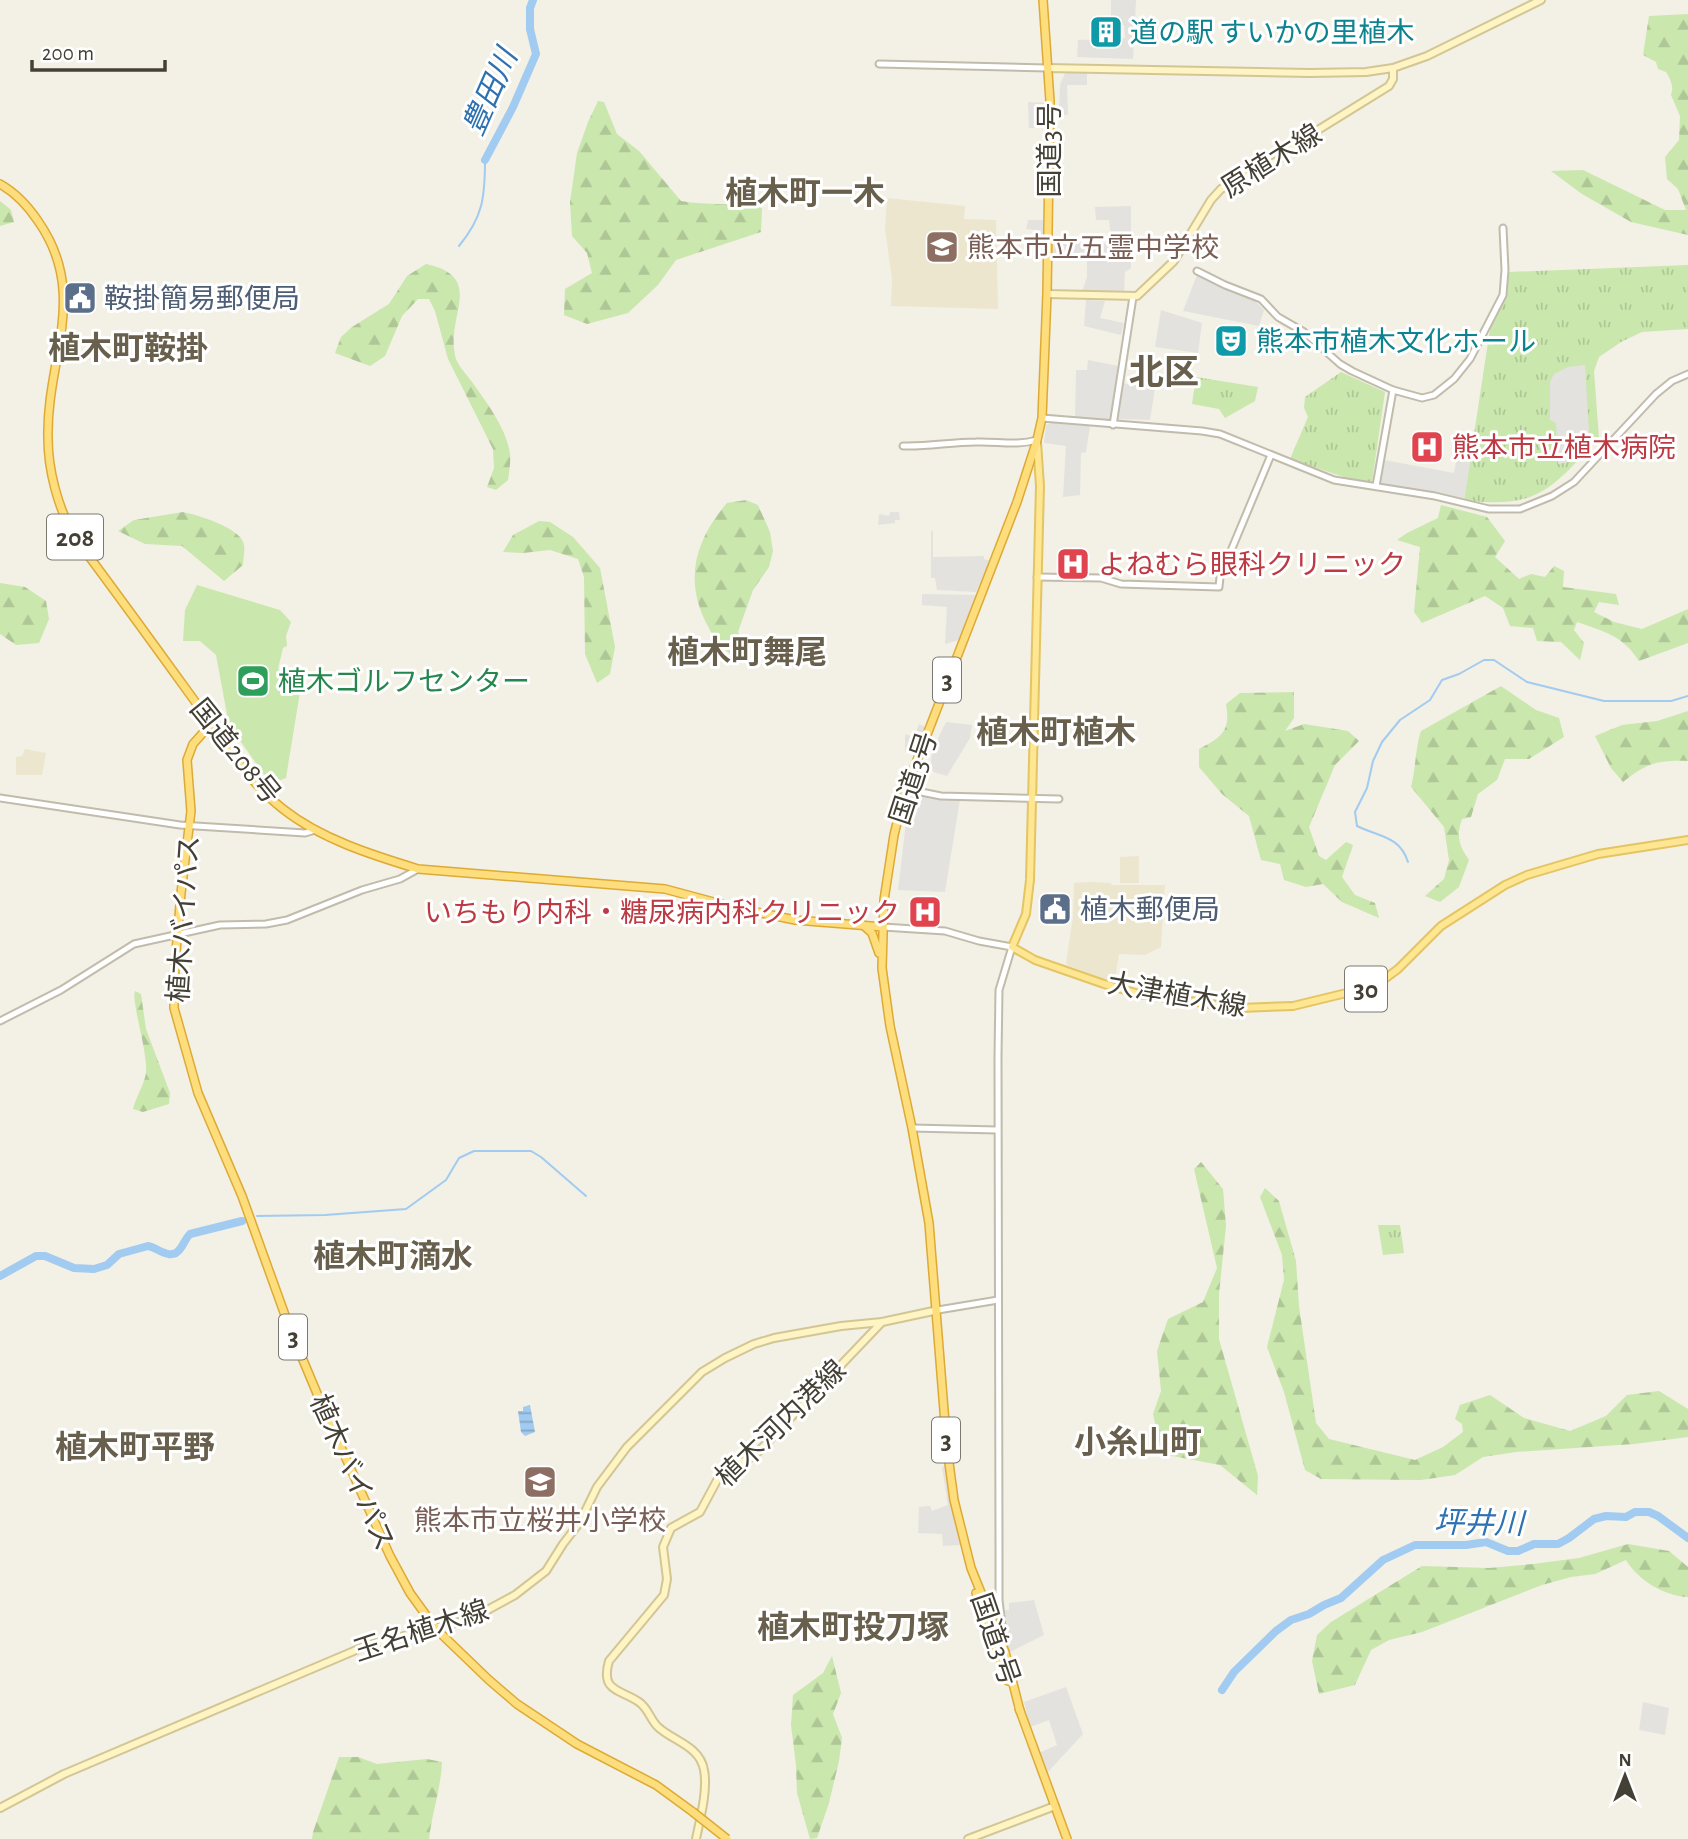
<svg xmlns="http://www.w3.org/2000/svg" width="1688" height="1839" viewBox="0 0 1688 1839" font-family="'Alegreya Sans','Noto Sans JP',sans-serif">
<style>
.education{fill:#ece6cf}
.grass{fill:#cae7ae}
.forest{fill:url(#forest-firs)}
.park{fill:url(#park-tufts)}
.parking{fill:#e4e2de}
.water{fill:url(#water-rules)}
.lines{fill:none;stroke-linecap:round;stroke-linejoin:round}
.stream{stroke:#a1cbf0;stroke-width:2}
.river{stroke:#a1cbf0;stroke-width:8}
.tertiary-casing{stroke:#c1bbab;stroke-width:9}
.secondary-casing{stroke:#d3c695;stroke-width:10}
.primary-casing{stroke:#e3c563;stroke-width:10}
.trunk-casing{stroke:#ddaa35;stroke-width:10}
.tertiary{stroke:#fff;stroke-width:5}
.secondary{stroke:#fef4c4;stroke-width:6}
.primary{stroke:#fee693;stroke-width:6}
.trunk{stroke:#fede7c;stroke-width:7}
.trunk-bridge-casing{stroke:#ddaa35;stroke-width:10;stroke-linecap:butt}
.trunk-bridge{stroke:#fede7c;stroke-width:7}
.labels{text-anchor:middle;stroke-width:6;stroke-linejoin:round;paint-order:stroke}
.shield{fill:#fff;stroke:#7d7972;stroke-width:2}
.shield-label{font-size:26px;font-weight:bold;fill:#454035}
.culture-label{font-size:28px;fill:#0d838f;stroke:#fff;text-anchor:start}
.street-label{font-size:28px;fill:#454035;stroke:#fff}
.education-label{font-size:28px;fill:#785e54;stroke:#fff;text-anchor:start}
.service-label{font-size:28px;fill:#4e5e75;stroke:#fff;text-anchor:start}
.health-label{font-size:28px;fill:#be3a42;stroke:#fff;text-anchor:start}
.leisure-label{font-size:28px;fill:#27864d;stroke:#fff;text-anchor:start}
.water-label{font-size:30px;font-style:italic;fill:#2e71b1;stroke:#fff}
.quarter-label{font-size:32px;font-weight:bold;fill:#685f4c;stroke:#fff}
.district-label{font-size:35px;font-weight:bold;fill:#685f4c;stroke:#fff}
</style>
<defs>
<pattern id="forest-firs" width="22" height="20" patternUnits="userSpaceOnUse" patternTransform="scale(1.75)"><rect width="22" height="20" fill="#cae7ae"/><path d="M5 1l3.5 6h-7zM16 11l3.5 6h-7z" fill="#afc796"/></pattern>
<pattern id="park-tufts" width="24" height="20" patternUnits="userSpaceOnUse" patternTransform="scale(1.75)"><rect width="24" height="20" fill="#cae7ae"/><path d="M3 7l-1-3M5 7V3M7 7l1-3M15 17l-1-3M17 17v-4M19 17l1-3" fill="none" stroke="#afc796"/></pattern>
<pattern id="water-rules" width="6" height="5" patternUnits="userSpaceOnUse" patternTransform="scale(1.75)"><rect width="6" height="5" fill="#a1cbf0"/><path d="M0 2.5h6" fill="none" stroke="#85a6c3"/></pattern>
</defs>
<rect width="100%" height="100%" fill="#f3f0e5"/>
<g class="education">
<polygon points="887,198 965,206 964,219 996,220 998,309 891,306 892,279 885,229"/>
<polygon points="25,749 46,753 42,775 16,775 16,757 22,756"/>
<polygon points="1139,856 1139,883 1120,883 1120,857"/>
<polygon points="1088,882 1111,883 1112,885 1165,885 1161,947 1145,955 1119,954 1114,984 1068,966 1066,963 1073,917 1074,883"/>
</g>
<polygon class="grass" points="197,585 280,610 291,622 286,636 287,646 283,648 278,669 284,676 285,686 300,692 286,778 278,781 272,786 229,725 216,655 200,641 183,641 185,610"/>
<g class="forest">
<path d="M1688,14V235L1631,222L1582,194L1551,171L1583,170L1665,210H1686L1678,189L1667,179L1665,157L1679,140L1680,116L1671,95C1674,87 1671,80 1666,72L1658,69L1656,62L1643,55L1649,16Z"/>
<path d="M598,101L604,102L617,134L639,151L681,201C708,206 735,202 762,208L761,232L676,260L658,285L628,313L587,324L564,315L565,289L592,273L587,253L572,236L570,202L577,153L588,122Z"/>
<polygon points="0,201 11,210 14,222 0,226"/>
<path d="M426,264C486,277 446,315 455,355C456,364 467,375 472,382C487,403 506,428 510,453C511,462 509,472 508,480L496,490L487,487L494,468L493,449L448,359L435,311L429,299H418L402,316L385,356L370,366L335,353L341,337L352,327L389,304L407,276Z"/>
<path d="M746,500L758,505L770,532L773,551L769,567L753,590L738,632L747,650L738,661C731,654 721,647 715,638C683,590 690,546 727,503Z"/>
<path d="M1441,505L1487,517L1505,541L1495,557L1519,579L1531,574L1545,577L1554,566L1564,571L1563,587L1616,594L1619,605L1599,602L1594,612L1614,622L1642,629L1688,609V643L1639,661C1622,635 1605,632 1577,622L1574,630L1584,643L1580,660L1561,642L1537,641L1533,628L1510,626L1503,608L1485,596L1422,623L1414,612L1420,547L1397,540L1407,533L1438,518Z"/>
<path d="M183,512C197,515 238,527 243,542C246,548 243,559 243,565L224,581L182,546L145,544L118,531L134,520Z"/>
<polygon points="539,521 550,522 573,537 600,568 615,647 610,674 597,683 585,654 584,577 578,559 550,550 523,553 503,552 513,535"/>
<polygon points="0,583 25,587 46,601 49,619 39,643 16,645 0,634"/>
<path d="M1501,686L1536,710L1559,718L1564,737L1529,759H1505L1497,780L1478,794L1471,817L1462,819C1456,836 1459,846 1469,860L1459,887L1440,902L1425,896L1444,879L1449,860L1444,827L1411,787C1416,768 1415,749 1421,731Z"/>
<path d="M1294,692V718L1285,731L1304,724L1348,731L1359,741L1335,765L1309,827L1319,856L1326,860L1346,842L1353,845L1342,877L1355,895L1375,903L1379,918L1342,902L1323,884L1306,887L1284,880L1280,864L1261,860L1249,816L1222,794L1199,767V749C1221,737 1231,732 1226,704L1240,693Z"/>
<path d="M1688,711V761C1657,760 1647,763 1623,782L1611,768L1595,736L1622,725L1657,721Z"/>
<path d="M135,991L141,994L146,1029L170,1093L169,1104L143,1112L133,1109C136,1097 144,1085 146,1073C148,1052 131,1001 135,991Z"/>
<polygon points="1201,1162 1223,1189 1226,1226 1219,1294 1219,1339 1258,1476 1257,1495 1220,1465 1162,1454 1153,1414 1161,1391 1157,1351 1168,1319 1203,1302 1217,1268 1194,1169"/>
<polygon points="1265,1188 1279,1201 1296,1261 1299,1306 1316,1423 1329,1439 1415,1460 1443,1447 1463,1432 1462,1424 1455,1419 1460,1405 1490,1395 1524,1418 1570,1431 1606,1416 1627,1395 1659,1391 1688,1409 1688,1437 1634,1444 1516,1452 1483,1457 1455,1475 1421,1480 1321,1479 1305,1470 1284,1392 1267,1347 1284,1280 1282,1255 1260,1197"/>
<path d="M1628,1544L1669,1551L1688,1567V1597C1664,1596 1638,1580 1626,1560L1595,1574L1571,1577L1542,1585L1422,1632L1389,1640L1371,1650L1355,1685L1319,1694L1312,1661L1317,1635L1331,1622L1422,1566L1489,1568L1533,1564L1579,1558Z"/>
<polygon points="832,1656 841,1693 833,1714 842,1738 839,1761 829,1803 817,1838 810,1839 797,1793 796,1765 791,1725 793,1695 823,1673"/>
<path d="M339,1757H358L377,1764L427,1759L442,1762C441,1788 432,1813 429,1839H312L313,1832Z"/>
</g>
<g class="park">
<path d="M1688,265V329L1642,332L1621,342L1599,357L1594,371L1599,438C1552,488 1538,510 1464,500L1490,329L1508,289V272Z"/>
<polygon points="1341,372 1385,392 1372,482 1350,479 1290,459 1308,417 1304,408 1305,397"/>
<polygon points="1196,377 1258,387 1255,401 1225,418 1219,409 1192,404"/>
<polygon points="1378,1225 1400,1225 1404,1253 1383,1255"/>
</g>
<g class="parking">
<polygon points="1111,0 1136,0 1133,59 1077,57 1078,40 1125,38 1124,25 1092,25 1092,18 1111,17"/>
<polygon points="1065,73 1087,73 1087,85 1067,85 1068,115 1059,114 1060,85"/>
<polygon points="1028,102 1048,103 1047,128 1029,128"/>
<polygon points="1131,206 1131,268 1125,272 1124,294 1082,292 1087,277 1087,258 1052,257 1054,242 1112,244 1109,220 1096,220 1095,207"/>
<polygon points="1028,220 1047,220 1047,243 1035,242 1035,230 1026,229"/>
<polygon points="1197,275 1255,301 1264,310 1259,326 1183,311"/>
<polygon points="1086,300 1105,301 1100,318 1124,323 1121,335 1084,326"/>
<polygon points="1161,310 1202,323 1198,353 1155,347"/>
<polygon points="1088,360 1119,366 1111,422 1075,417 1076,370 1087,370"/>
<polygon points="1585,365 1590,449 1575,461 1558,464 1556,423 1550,420 1550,382 1554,374 1568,367"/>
<polygon points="1121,383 1155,388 1150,420 1116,419"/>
<polygon points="1057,421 1090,426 1086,452 1081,453 1080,495 1063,497 1066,446 1044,443 1046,425"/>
<polygon points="1458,453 1471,456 1464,500 1380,485 1384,460 1454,473"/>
<polygon points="890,512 899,512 900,520 895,520 895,523 878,525 879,514 889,516"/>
<polygon points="931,530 933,532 933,557 984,556 984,559 991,561 976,592 937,590 935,578 931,578"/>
<polygon points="922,594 977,595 959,640 945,644 947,607 922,605"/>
<polygon points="946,722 972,725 970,738 947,776 933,772 931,763 932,751"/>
<polygon points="919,724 926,727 916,752 905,752 905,734 914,737"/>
<polygon points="912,794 960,799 945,892 898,890 906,822"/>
<polygon points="948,1466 963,1545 943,1546 942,1534 918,1533 919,1507 930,1506 932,1511 948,1505 942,1467"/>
<polygon points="1034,1600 1044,1635 1008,1653 1002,1610 1009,1610 1009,1603"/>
<polygon points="1066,1687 1083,1734 1046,1774 1039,1753 1057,1745 1049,1720 1030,1727 1024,1702"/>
<polygon points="1643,1702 1669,1708 1665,1735 1639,1730"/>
</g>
<polygon class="water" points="530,1405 535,1432 525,1436 521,1432 518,1411 523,1411 523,1407"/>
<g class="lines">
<g class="stream">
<path d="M459,246C483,217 485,197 485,160"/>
<path d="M1408,862C1400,836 1379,837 1357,826L1355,812L1367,788L1373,761L1382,742L1400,720L1430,700L1442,680L1459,674L1484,660H1494L1527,682L1604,701H1671L1688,696"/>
<polyline points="257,1216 325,1215 406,1209 446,1180 459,1158 474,1151 531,1151 541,1157 586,1196"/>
</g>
<g class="river">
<polyline points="485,160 513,107 536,54 530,29 530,8 533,0"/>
<path d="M0,1276L36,1256H45L74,1268L94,1269L107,1265L119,1254L148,1246C157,1247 171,1262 180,1249C184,1244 185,1239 190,1234L242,1221"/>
<polyline points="1222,1690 1234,1672 1276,1631 1291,1620 1309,1614 1324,1605 1341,1598 1383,1560 1415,1545 1466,1545 1486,1542 1508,1551 1518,1551 1534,1544 1558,1544 1569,1538 1594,1519 1606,1516 1626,1517 1635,1512 1649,1512 1658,1516 1688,1538"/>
</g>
<defs>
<g id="tertiary">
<polyline points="879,64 1047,68"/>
<polyline points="1197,271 1225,285 1261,299 1278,317 1304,332 1340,364 1352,371 1393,390 1422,398 1434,395 1454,379 1470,359 1503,295 1505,270 1503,228"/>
<polyline points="1042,418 1202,431 1220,434 1334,480 1435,496 1489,509 1520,509 1552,496 1574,482 1656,394 1672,381 1688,374"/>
<polyline points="1113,425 1133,297"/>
<path d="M903,446C927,447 951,442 976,442C996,441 1017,446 1037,440"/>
<polyline points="1376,486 1393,390"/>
<polyline points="1037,577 1101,578 1121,584 1219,587 1220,577 1271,455"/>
<polyline points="906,789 941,796 1059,799"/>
<polyline points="0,798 180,825 305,833 315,830"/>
<polyline points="883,927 945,931 979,941 1012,947 999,990 998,1057 999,1548 999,1600 1004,1643"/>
<polyline points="0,1021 61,990 134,944 220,925 266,924 287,920 362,890 400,879 418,869"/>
<polyline points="912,1128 997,1130"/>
<polyline points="938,1310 998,1300"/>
</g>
<g id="secondary">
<polyline points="1047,68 1310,73 1366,72 1393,68 1427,56 1541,0"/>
<polyline points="1047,294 1137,296 1174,261 1211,200 1221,189 1277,161 1305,138 1389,86 1393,79 1393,68"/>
<polyline points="0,1808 64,1774 368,1645 459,1622 480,1614 515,1595 546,1571 563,1544 580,1522 597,1487 627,1447 702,1372 725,1358 754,1344 774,1338 841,1326 882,1322 938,1310"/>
<path d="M696,1839C700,1819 708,1790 704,1770C700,1746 673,1741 658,1727C650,1719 648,1708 639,1702C620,1689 600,1692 609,1661L664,1595L667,1579L663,1547L671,1528L700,1512L722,1471L731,1465L747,1460L759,1451L882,1322"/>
<polyline points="968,1839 1055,1806"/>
</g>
<polyline id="primary" points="1037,442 1040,486 1030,880 1026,914 1012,947 1035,960 1104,984 1139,994 1240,1008 1293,1006 1375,986 1398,969 1441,926 1505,885 1527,875 1598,854 1688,840"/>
<g id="trunk">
<path d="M0,184C16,193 28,206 38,221C90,295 46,359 48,438C48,471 58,506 73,535C116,592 157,649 199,707C225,742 248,782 283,809C321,839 372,855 418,869L665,889L732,907L795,920L883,927"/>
<polyline points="210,725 193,744 187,760 191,811 181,893 175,964 174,1008 198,1093 242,1196 290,1329 321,1403 390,1556 410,1593 436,1629 489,1680 517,1704 577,1744 656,1785 693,1812"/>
<polyline points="863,925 872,933 879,953"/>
<polyline points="976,1593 1008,1681"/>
<polyline points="1019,1708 1067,1839"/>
<polyline points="1020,1711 1005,1652 971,1568 954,1500 947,1448 929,1223 912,1128 890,1026 882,968 884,900 894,835 904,794 1017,502 1037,440 1042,418 1047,294 1050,101 1043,0"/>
</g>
</defs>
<use href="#tertiary" class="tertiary-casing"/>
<use href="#secondary" class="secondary-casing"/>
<use href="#primary" class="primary-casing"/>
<use href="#trunk" class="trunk-casing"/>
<use href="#tertiary" class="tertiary"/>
<use href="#secondary" class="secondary"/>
<use href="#primary" class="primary"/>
<use href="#trunk" class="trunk"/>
<defs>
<polyline id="trunk-bridge" points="693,1812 727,1839"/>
</defs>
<use href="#trunk-bridge" class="trunk-bridge-casing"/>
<use href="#trunk-bridge" class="trunk-bridge"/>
</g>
<defs>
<symbol id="building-square" viewBox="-11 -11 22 22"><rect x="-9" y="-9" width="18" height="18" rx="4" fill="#0f9aa8" stroke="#fff"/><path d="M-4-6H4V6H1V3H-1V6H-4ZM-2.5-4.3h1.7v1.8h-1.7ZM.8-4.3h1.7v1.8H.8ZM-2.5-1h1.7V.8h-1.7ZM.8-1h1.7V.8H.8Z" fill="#fff"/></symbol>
<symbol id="school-square" viewBox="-11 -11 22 22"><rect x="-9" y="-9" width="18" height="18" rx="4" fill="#8d6e63" stroke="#fff"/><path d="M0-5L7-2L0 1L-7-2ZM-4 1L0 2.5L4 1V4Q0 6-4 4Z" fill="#fff"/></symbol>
<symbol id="civic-square" viewBox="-11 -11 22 22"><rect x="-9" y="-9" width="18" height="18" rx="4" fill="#5c6f8a" stroke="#fff"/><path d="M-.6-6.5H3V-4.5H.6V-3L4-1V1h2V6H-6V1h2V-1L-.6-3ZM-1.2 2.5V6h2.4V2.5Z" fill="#fff"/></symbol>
<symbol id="theatre-square" viewBox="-11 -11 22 22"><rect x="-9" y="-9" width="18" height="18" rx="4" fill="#0f9aa8" stroke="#fff"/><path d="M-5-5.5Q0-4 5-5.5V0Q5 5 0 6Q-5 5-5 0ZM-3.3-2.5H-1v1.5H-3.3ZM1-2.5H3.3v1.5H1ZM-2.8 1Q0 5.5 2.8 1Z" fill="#fff"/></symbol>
<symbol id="hospital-square" viewBox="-11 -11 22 22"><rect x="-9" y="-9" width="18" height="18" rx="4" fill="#e0444e" stroke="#fff"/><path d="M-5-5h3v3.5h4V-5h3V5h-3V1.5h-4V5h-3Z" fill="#fff"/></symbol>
<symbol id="stadium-square" viewBox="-11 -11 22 22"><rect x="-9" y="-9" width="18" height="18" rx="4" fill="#2e9e5b" stroke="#fff"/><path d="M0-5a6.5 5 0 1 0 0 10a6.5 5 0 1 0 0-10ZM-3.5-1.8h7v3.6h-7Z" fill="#fff"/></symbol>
</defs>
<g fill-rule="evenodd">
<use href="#building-square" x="1087" y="13" width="38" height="38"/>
<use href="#school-square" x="923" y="228" width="38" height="38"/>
<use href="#civic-square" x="61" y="279" width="38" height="38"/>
<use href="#theatre-square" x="1212" y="322" width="38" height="38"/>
<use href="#hospital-square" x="1408" y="428" width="38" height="38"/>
<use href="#hospital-square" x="1054" y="545" width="38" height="38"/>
<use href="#stadium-square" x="234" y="662" width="38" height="38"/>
<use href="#civic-square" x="1036" y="890" width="38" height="38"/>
<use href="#hospital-square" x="906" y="893" width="38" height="38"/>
<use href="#school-square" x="521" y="1463" width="38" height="38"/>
</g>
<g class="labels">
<g class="shield">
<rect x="47" y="514.5" width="56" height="45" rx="5"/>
<rect x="933" y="657.5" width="28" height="45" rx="5"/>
<rect x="1345" y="966.5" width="42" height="45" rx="5"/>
<rect x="279" y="1314.5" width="28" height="45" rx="5"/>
<rect x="932" y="1417.5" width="28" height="45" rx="5"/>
</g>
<g class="shield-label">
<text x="75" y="546">208</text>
<text x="947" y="689">3</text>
<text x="1366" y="998">30</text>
<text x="293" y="1346">3</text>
<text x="946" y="1449">3</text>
</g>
<g class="culture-label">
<text x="1130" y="42">道の駅 すいかの里植木</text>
<text x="1256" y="351">熊本市植木文化ホール</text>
</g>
<g class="street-label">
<text transform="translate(1049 150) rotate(-90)" y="10">国道3号</text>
<text transform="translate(1271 160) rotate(-32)" y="10">原植木線</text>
<text transform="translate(236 751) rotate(51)" y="10">国道208号</text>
<text transform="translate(913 778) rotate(-72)" y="10">国道3号</text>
<text transform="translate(183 919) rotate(-86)" y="10">植木バイパス</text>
<text transform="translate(1177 994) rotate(10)" y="10">大津植木線</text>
<text transform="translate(780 1423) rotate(-44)" y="10">植木河内港線</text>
<text transform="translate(353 1472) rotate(66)" y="10">植木バイパス</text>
<text transform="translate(421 1630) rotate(-18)" y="10">玉名植木線</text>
<text transform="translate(996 1639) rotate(71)" y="10">国道3号</text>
</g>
<g class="education-label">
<text x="967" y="257">熊本市立五霊中学校</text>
<text x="540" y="1530" text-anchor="middle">熊本市立桜井小学校</text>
</g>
<g class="service-label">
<text x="104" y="308">鞍掛簡易郵便局</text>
<text x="1080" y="919">植木郵便局</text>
</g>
<g class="health-label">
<text x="1452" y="457">熊本市立植木病院</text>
<text x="1098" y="574">よねむら眼科クリニック</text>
<text x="900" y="922" text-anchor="end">いちもり内科・糖尿病内科クリニック</text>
</g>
<g class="leisure-label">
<text x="278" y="691">植木ゴルフセンター</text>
</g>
<g class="water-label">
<text transform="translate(490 92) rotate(-66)" y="10">豊田川</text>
<text transform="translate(1479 1523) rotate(1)" y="10">坪井川</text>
</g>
<g class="quarter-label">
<text x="805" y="204">植木町一木</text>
<text x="128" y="359">植木町鞍掛</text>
<text x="747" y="663">植木町舞尾</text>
<text x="1056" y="743">植木町植木</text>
<text x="393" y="1267">植木町滴水</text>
<text x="1138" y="1453">小糸山町</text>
<text x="135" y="1458">植木町平野</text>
<text x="853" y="1638">植木町投刀塚</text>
</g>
<g class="district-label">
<text x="1164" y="384">北区</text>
</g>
</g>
<g transform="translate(1625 1776)" stroke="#ffffff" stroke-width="5" paint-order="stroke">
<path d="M0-5L12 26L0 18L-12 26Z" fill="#454035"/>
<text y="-10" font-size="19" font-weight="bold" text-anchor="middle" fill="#454035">N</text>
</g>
<path d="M32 60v10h133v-10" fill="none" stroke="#454035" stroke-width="3.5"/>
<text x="42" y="60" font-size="21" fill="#454035" stroke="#ffffff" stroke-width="5" paint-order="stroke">200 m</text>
</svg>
